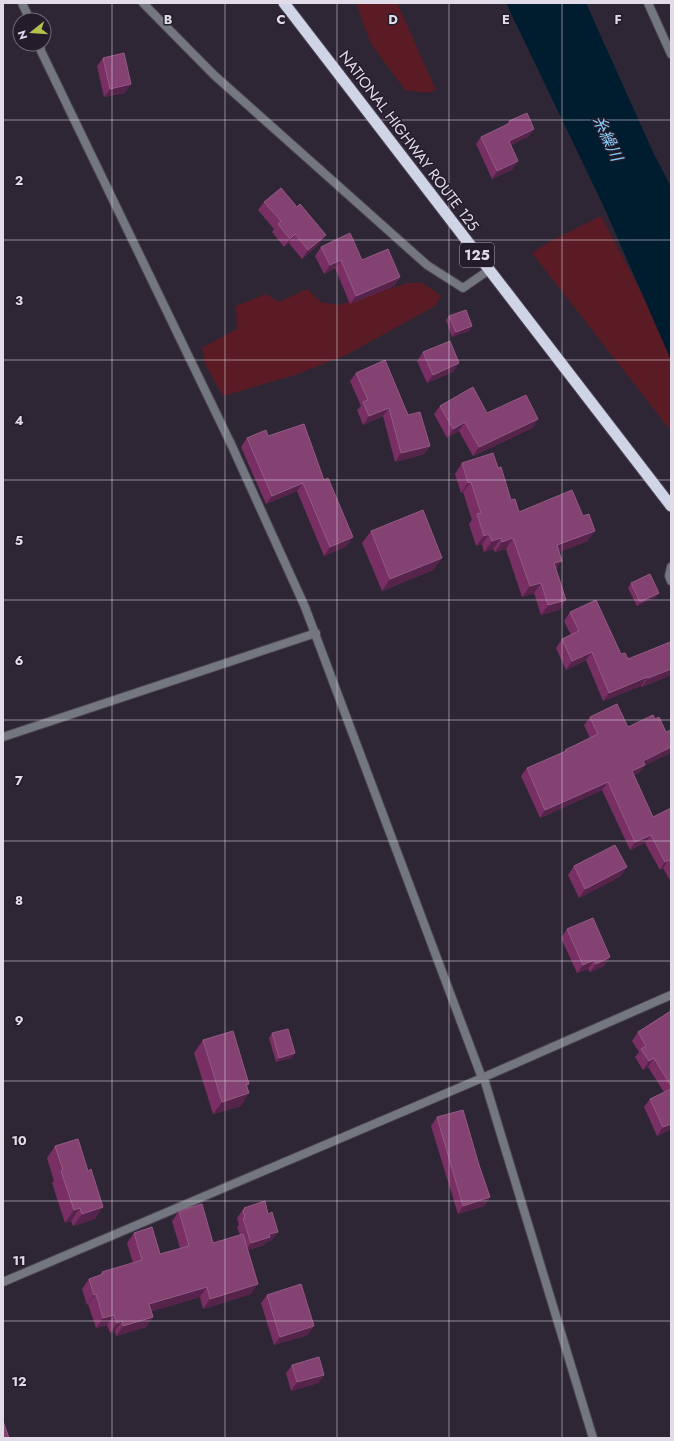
<svg xmlns="http://www.w3.org/2000/svg" width="674" height="1441" viewBox="0 0 674 1441" font-family="Jost,'Noto Sans JP',sans-serif">
<style>
.green{fill:#5b1b25}
.water{fill:#001d2f}
.lines{fill:none;stroke-linecap:round;stroke-linejoin:round}
.minor-casing{stroke:#4b4351;stroke-width:10}
.tertiary-casing{stroke:#4b4351;stroke-width:10}
.trunk-casing{stroke:#4b4351;stroke-width:13}
.minor{stroke:#74777f;stroke-width:8}
.tertiary{stroke:#74777f;stroke-width:8}
.trunk{stroke:#cfd4e7;stroke-width:11}
.wall{fill:#792f64}
.shaded-wall{fill:#56244b}
.building{fill:#844272;stroke:#935a84}
.grid{fill:none;stroke:#e1dce7;stroke-width:1;stroke-opacity:0.55}
.labels{text-anchor:middle;stroke-width:3;stroke-linejoin:round;paint-order:stroke}
.shield{fill:#241c2b;stroke:#a8a2af;stroke-width:1}
.shield-label{font-size:14px;font-weight:bold;fill:#e1dce7}
.street-label{font-size:15px;fill:#e1dce7;stroke:#241c2b}
.water-label{font-size:16px;font-style:italic;fill:#88ccfa;stroke:#241c2b}
.grid-label{font-size:13px;text-anchor:middle;font-weight:bold;fill:#e1dce7;stroke:#241c2b;stroke-width:3;stroke-linejoin:round;paint-order:stroke}
</style>
<rect width="100%" height="100%" fill="#2e2635"/>
<g class="green">
<polygon points="356,3 397,3 436,90 428,93 405,90 371,44"/>
<polygon points="601,216 671,349 671,431 532,253 549,242"/>
<polygon points="408,283 423,283 441,296 435,306 346,355 295,375 223,396 205,364 202,348 237,329 236,306 266,294 279,302 307,289 321,302 338,305"/>
</g>
<polygon class="water" points="506,3 586,3 653,152 671,187 671,360 604,207"/>
<g class="lines">
<defs>
<g id="minor">
<polyline points="22,3 30,20"/>
<polyline points="143,3 214,75 427,265 463,288 489,270"/>
<polyline points="40,44 41,51 231,444 305,607 482,1078 485,1082 593,1438"/>
<polyline points="671,567 669,576 671,581"/>
<polyline points="3,737 316,633"/>
<polyline points="3,1282 482,1078 671,995"/>
</g>
<polyline id="tertiary" points="648,3 671,54"/>
<polyline id="trunk" points="284,3 671,506"/>
</defs>
<use href="#minor" class="minor-casing"/>
<use href="#tertiary" class="tertiary-casing"/>
<use href="#trunk" class="trunk-casing"/>
<use href="#minor" class="minor"/>
<use href="#tertiary" class="tertiary"/>
<use href="#trunk" class="trunk"/>
</g>
<g class="wall">
<polygon points="103,58 125,93 104,97 97,66"/>
<polygon points="509,121 534,129 529,136 511,145 513,169 492,179 476,144 481,137 506,125"/>
<polygon points="264,202 320,243 302,259 289,243 284,247 272,232 274,229 258,210"/>
<polygon points="321,247 362,260 400,277 394,286 350,304 335,268 324,274 315,256"/>
<polygon points="449,316 472,326 469,331 452,337 446,320"/>
<polygon points="423,352 453,372 427,383 417,361"/>
<polygon points="356,373 408,415 430,446 424,454 395,462 383,416 363,425 357,410 361,406 350,381"/>
<polygon points="440,406 487,413 538,419 532,428 473,456 459,431 447,438 434,414"/>
<polygon points="304,424 347,546 324,556 297,491 266,504 241,447 247,438 268,436"/>
<polygon points="462,463 498,468 511,500 519,512 588,541 559,552 556,569 566,600 559,610 541,615 534,593 522,597 506,549 495,552 493,549 484,552 482,544 476,546 469,524 472,520 463,492 461,493 455,474"/>
<polygon points="371,531 442,558 433,570 382,591 362,543"/>
<polygon points="631,583 659,593 656,597 637,606 628,588"/>
<polygon points="570,612 621,654 628,659 671,675 642,687 641,686 603,701 586,660 566,670 556,648 562,639 571,635 564,621"/>
<polygon points="590,717 644,766 639,773 634,775 653,817 671,808 671,882 663,868 660,870 645,843 630,850 602,790 540,818 521,776 527,768 564,752 565,750 590,738 584,725"/>
<polygon points="574,866 621,876 579,898 568,875"/>
<polygon points="567,929 604,966 590,972 588,969 577,973 561,938"/>
<polygon points="671,1007 671,1129 657,1136 644,1107 650,1099 664,1092 648,1067 643,1070 635,1057 639,1052 632,1041 638,1032 670,1011 669,1010"/>
<polygon points="272,1033 292,1058 276,1062 269,1038"/>
<polygon points="203,1040 249,1084 247,1086 241,1106 213,1114 194,1053"/>
<polygon points="437,1117 479,1165 490,1197 484,1206 458,1214 431,1126"/>
<polygon points="55,1146 95,1219 73,1226 71,1221 65,1223 52,1183 54,1181 47,1158"/>
<polygon points="244,1208 272,1240 266,1242 264,1245 248,1250 251,1294 203,1309 200,1297 152,1311 153,1317 146,1327 116,1336 115,1331 110,1333 107,1325 96,1328 88,1304 87,1305 82,1289 89,1279 100,1275 102,1272 133,1263 127,1243 134,1233 160,1254 180,1248 172,1221 179,1211 213,1243 240,1235 237,1227 239,1225 237,1218"/>
<polygon points="267,1295 308,1335 274,1345 261,1303"/>
<polygon points="292,1365 324,1375 318,1383 291,1391 286,1373"/>
</g>
<g class="shaded-wall">
<polygon points="131,84 125,93 104,97 110,89"/>
<polygon points="534,129 529,136 504,148 509,141"/>
<polygon points="518,161 513,169 492,179 497,171"/>
<polygon points="295,234 289,243 284,247 290,239"/>
<polygon points="326,235 320,243 302,259 308,250"/>
<polygon points="341,260 335,268 324,274 330,265"/>
<polygon points="400,277 394,286 350,304 356,296"/>
<polygon points="472,326 469,331 452,337 456,332"/>
<polygon points="459,363 453,372 427,383 433,375"/>
<polygon points="389,408 383,416 363,425 369,416"/>
<polygon points="538,419 532,428 473,456 479,447"/>
<polygon points="465,422 459,431 447,438 453,429"/>
<polygon points="430,446 424,454 395,462 401,453"/>
<polygon points="471,482 463,492 461,493 468,483"/>
<polygon points="303,483 297,491 266,504 272,496"/>
<polygon points="595,531 588,541 550,556 557,545"/>
<polygon points="489,534 482,544 476,546 484,536"/>
<polygon points="353,537 347,546 324,556 330,547"/>
<polygon points="501,538 493,549 484,552 492,541"/>
<polygon points="513,538 506,549 495,552 502,542"/>
<polygon points="442,558 433,570 382,591 390,579"/>
<polygon points="562,561 555,571 554,563"/>
<polygon points="541,583 534,593 522,597 530,586"/>
<polygon points="659,593 656,597 637,606 640,602"/>
<polygon points="566,600 559,610 541,615 548,605"/>
<polygon points="592,652 586,660 566,670 572,661"/>
<polygon points="671,669 671,675 642,687 648,678"/>
<polygon points="647,677 641,686 603,701 609,693"/>
<polygon points="671,747 671,753 644,766 639,773 626,779 632,771 643,761"/>
<polygon points="608,782 602,790 540,818 545,810"/>
<polygon points="651,835 645,843 630,850 635,842"/>
<polygon points="669,860 663,868 660,870 665,862"/>
<polygon points="627,867 621,876 579,898 585,889"/>
<polygon points="610,957 604,966 590,972 596,964"/>
<polygon points="594,960 588,969 577,973 583,965"/>
<polygon points="295,1053 292,1058 276,1062 279,1058"/>
<polygon points="654,1058 648,1067 643,1070 649,1061"/>
<polygon points="249,1093 241,1106 213,1114 222,1102"/>
<polygon points="671,1124 671,1129 657,1136 663,1127"/>
<polygon points="490,1197 484,1206 458,1214 463,1206"/>
<polygon points="103,1207 95,1219 73,1226 82,1214"/>
<polygon points="80,1208 71,1221 65,1223 74,1210"/>
<polygon points="278,1232 272,1240 266,1242 264,1245 245,1251 251,1243 269,1234"/>
<polygon points="258,1284 251,1294 203,1309 210,1299"/>
<polygon points="207,1287 200,1297 142,1314 149,1304"/>
<polygon points="96,1294 88,1304 87,1305 94,1295"/>
<polygon points="114,1315 107,1325 96,1328 103,1318"/>
<polygon points="153,1317 146,1327 116,1336 123,1326"/>
<polygon points="122,1321 115,1331 110,1333 117,1323"/>
<polygon points="314,1326 308,1335 274,1345 280,1337"/>
<polygon points="324,1375 318,1383 291,1391 297,1382"/>
</g>
<g class="building">
<polygon points="124,53 131,84 110,89 103,58"/>
<polygon points="527,113 534,129 509,141 518,161 497,171 481,137 510,123 509,121"/>
<polygon points="281,188 297,207 300,204 326,235 308,250 295,234 290,239 278,224 281,221 264,202"/>
<polygon points="350,233 362,260 388,249 400,277 356,296 341,260 330,265 321,247"/>
<polygon points="466,310 472,326 456,332 449,316"/>
<polygon points="450,341 459,363 433,375 423,352"/>
<polygon points="385,360 408,415 420,412 430,446 401,453 389,408 369,416 363,402 368,400 356,373"/>
<polygon points="473,387 487,413 526,395 538,419 479,447 465,422 453,429 440,406"/>
<polygon points="304,424 324,480 328,478 353,537 330,547 303,483 272,496 247,438 266,430 268,436"/>
<polygon points="493,453 498,468 501,467 511,500 515,499 519,512 572,490 583,516 589,514 595,531 557,545 562,561 554,563 566,600 548,605 541,583 530,586 513,538 502,542 501,538 492,541 489,534 484,536 477,514 481,513 471,482 468,483 462,463"/>
<polygon points="423,510 442,558 390,579 371,531"/>
<polygon points="650,574 659,593 640,602 631,583"/>
<polygon points="596,600 621,654 625,653 628,659 670,642 671,644 671,669 648,678 647,677 609,693 592,652 572,661 562,639 579,631 570,612"/>
<polygon points="617,704 628,727 653,715 655,719 659,717 666,732 671,730 671,747 643,761 645,765 632,771 653,817 671,808 671,863 669,860 665,862 651,835 635,842 608,782 545,810 527,768 566,751 565,750 598,734 590,717"/>
<polygon points="615,845 627,867 585,889 574,866"/>
<polygon points="593,918 610,957 596,964 594,960 583,965 567,929"/>
<polygon points="671,1011 671,1086 654,1058 649,1061 641,1049 646,1046 638,1032"/>
<polygon points="288,1029 295,1053 279,1058 272,1033"/>
<polygon points="233,1031 249,1084 246,1084 249,1093 222,1102 203,1040"/>
<polygon points="671,1089 671,1124 663,1127 650,1099"/>
<polygon points="463,1110 479,1165 490,1197 463,1206 437,1117"/>
<polygon points="78,1139 88,1171 91,1169 103,1207 82,1214 80,1208 74,1210 61,1171 63,1170 55,1146"/>
<polygon points="265,1201 268,1214 272,1212 278,1232 269,1234 270,1237 251,1243 243,1218 245,1218 243,1210 245,1209 244,1208"/>
<polygon points="202,1204 213,1243 243,1234 258,1284 210,1299 207,1287 149,1304 153,1317 123,1326 122,1321 117,1323 114,1315 103,1318 96,1294 94,1295 89,1279 103,1274 102,1272 142,1260 134,1233 152,1227 160,1254 189,1246 179,1211"/>
<polygon points="301,1284 314,1326 280,1337 267,1295"/>
<polygon points="319,1357 324,1375 297,1382 292,1365"/>
<polygon points="3,1421 9,1438 3,1438"/>
</g>
<path class="grid" d="M112,3V1438M225,3V1438M337,3V1438M449,3V1438M562,3V1438M3,120H671M3,240H671M3,360H671M3,480H671M3,600H671M3,720H671M3,841H671M3,961H671M3,1081H671M3,1201H671M3,1321H671"/>
<g class="labels">
<rect class="shield" x="460" y="243" width="34" height="24" rx="3"/>
<g class="shield-label">
<text x="477" y="260">125</text>
</g>
<g class="street-label">
<text transform="translate(409 141) rotate(53)" y="5">NATIONAL HIGHWAY ROUTE 125</text>
</g>
<g class="water-label">
<text transform="translate(608 138) rotate(65)" y="6">糸繰川</text>
</g>
</g>
<g class="grid-label">
<text x="168" y="24">B</text>
<text x="281" y="24">C</text>
<text x="393" y="24">D</text>
<text x="506" y="24">E</text>
<text x="618" y="24">F</text>
<text x="19" y="185">2</text>
<text x="19" y="305">3</text>
<text x="19" y="425">4</text>
<text x="19" y="545">5</text>
<text x="19" y="665">6</text>
<text x="19" y="785">7</text>
<text x="19" y="905">8</text>
<text x="19" y="1025">9</text>
<text x="19" y="1145">10</text>
<text x="19" y="1265">11</text>
<text x="19" y="1386">12</text>
</g>
<rect width="674" height="1441" fill="none" stroke="#e1dce7" stroke-width="8"/>
<g transform="translate(32 32) rotate(253)"><circle r="19" fill="#241c2b" stroke="#706976"/>
<path d="M0-3L7 15L0 10L-7 15Z" fill="#b3c24b"/>
<text y="-6" font-size="11" font-weight="bold" text-anchor="middle" fill="#e1dce7">N</text>
</g>
</svg>
